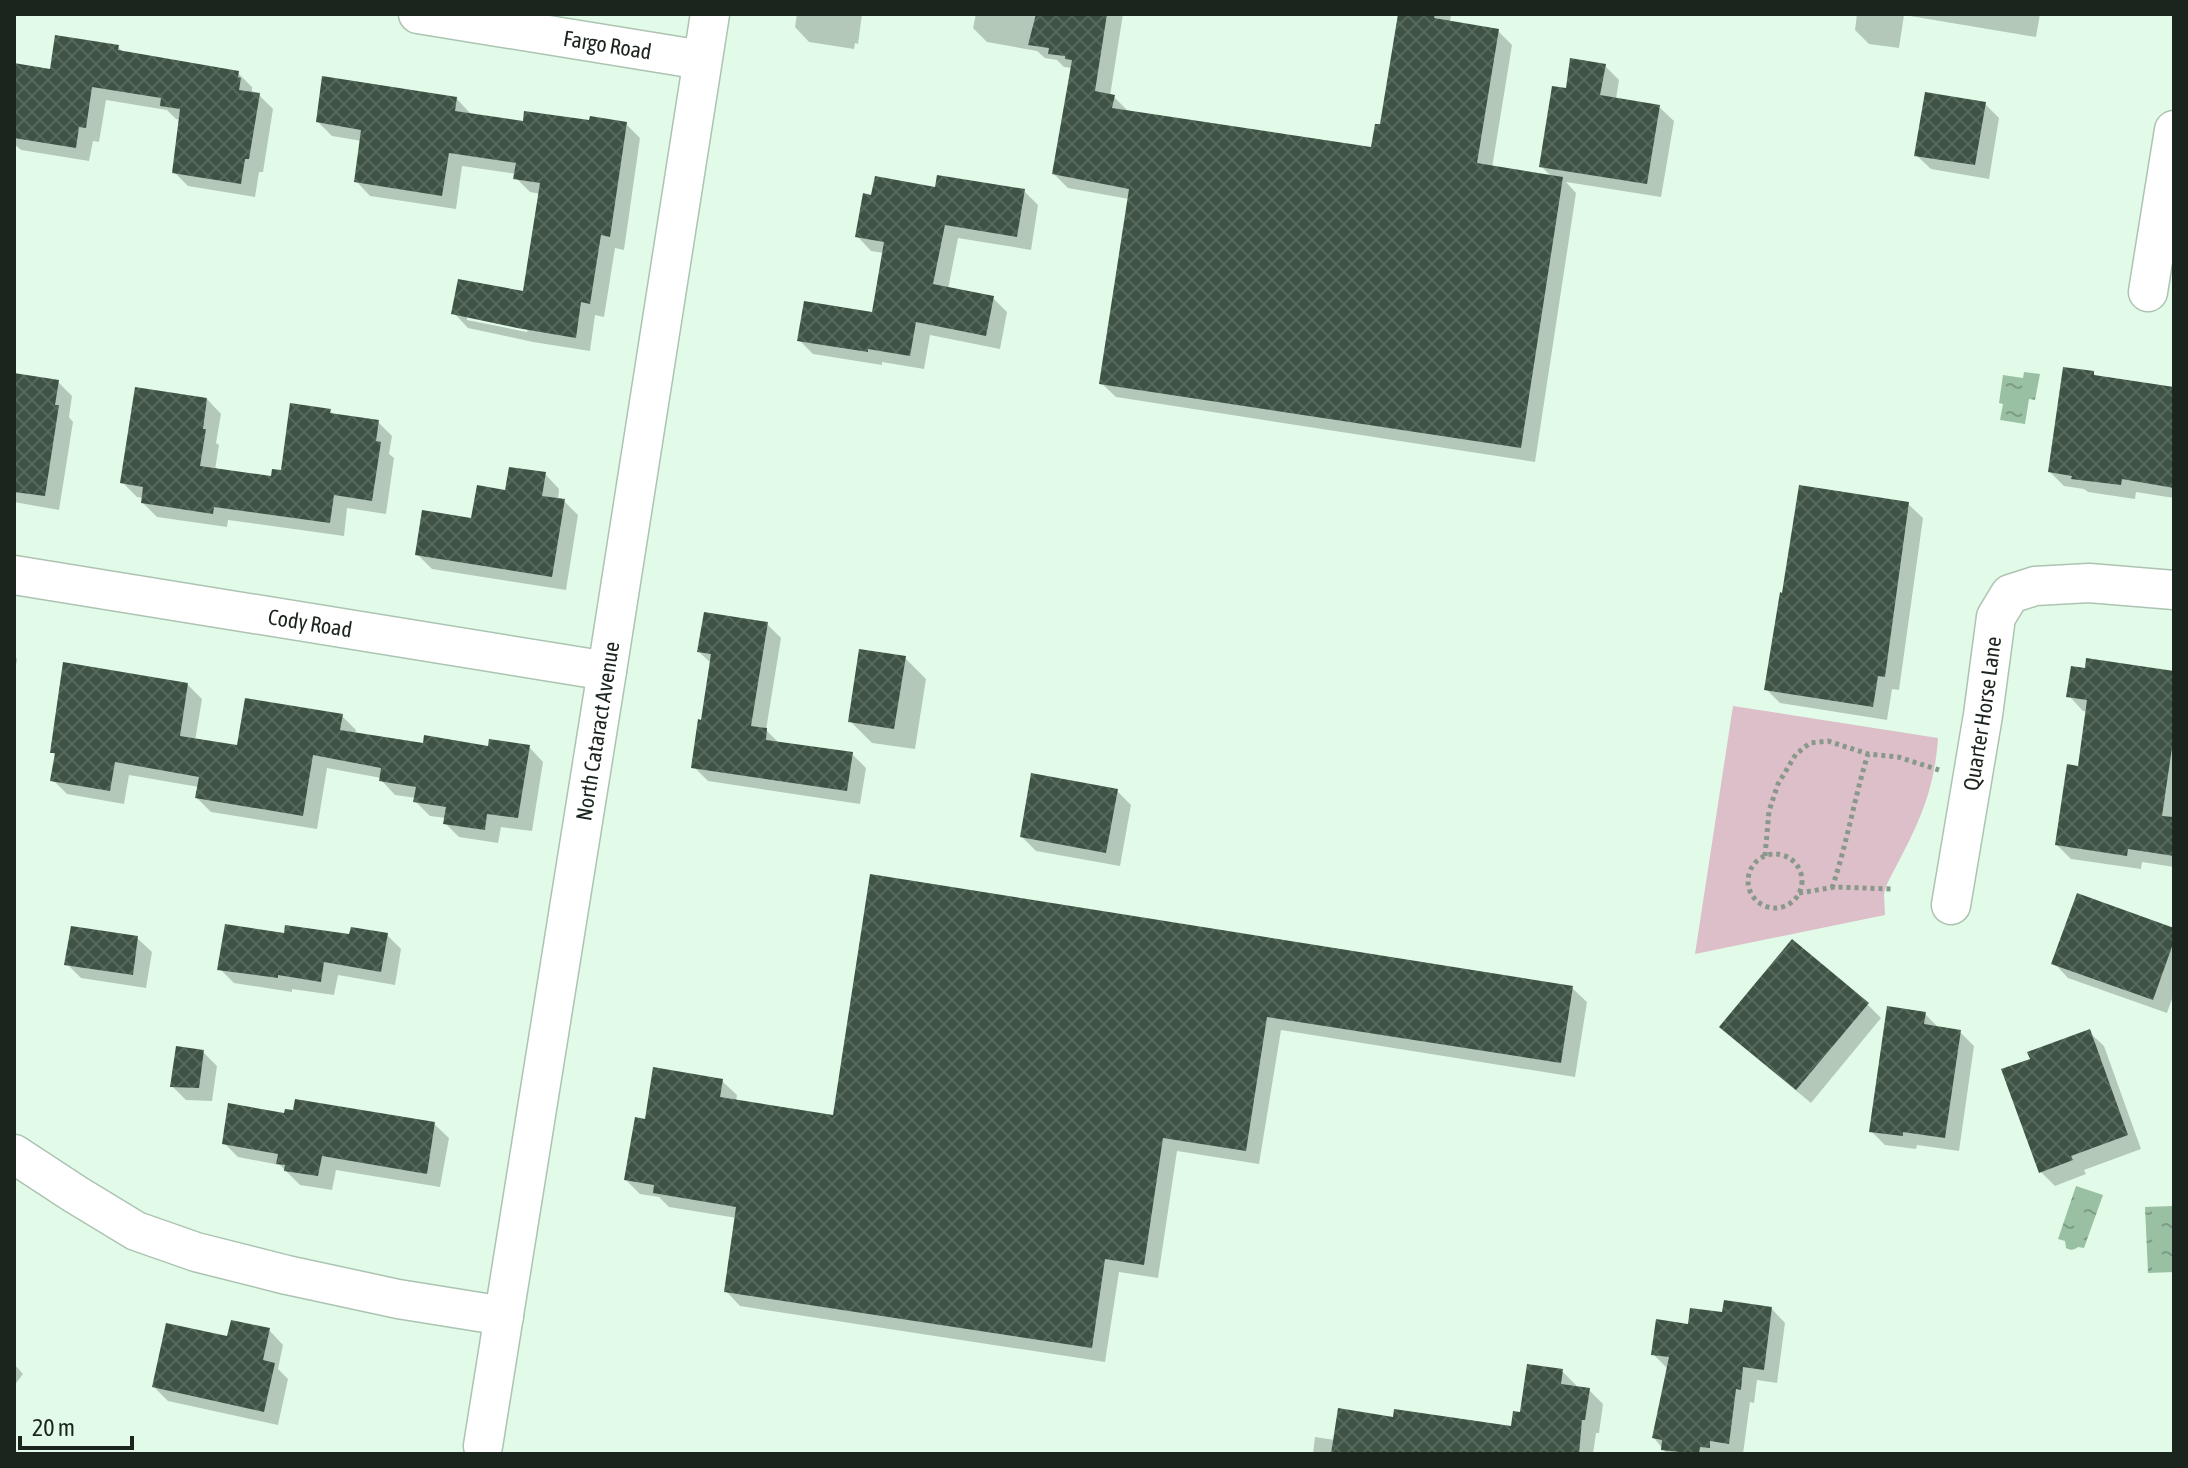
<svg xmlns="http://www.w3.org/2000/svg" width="2188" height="1468" viewBox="0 0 2188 1468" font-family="'Asap Condensed',sans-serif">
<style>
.park{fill:#ddbfc9}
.water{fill:url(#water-ripples)}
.shadow{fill:#0003;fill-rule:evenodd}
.building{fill:url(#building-cross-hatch)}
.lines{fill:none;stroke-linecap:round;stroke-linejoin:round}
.minor-casing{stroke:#acc3b2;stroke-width:41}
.path{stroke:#88998c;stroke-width:5;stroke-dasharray:4 4;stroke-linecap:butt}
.minor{stroke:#fff;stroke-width:38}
.labels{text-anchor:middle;stroke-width:8;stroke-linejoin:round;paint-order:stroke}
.street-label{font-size:22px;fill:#1b241d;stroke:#e2fbe8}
</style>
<defs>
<pattern id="water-ripples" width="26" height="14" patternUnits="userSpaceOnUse" patternTransform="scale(2)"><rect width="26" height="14" fill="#9ac0a4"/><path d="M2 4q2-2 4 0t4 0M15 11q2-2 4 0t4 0" fill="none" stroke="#7d9c85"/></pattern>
<pattern id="building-cross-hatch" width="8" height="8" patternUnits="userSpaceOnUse" patternTransform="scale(2)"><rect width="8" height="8" fill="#3e5344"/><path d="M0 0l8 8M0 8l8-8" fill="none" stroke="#57685c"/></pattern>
</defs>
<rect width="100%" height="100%" fill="#e2fbe8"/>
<path class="park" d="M1733,706L1938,738C1934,798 1914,832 1887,884L1884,894L1885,915L1695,954Z"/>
<g class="water">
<polygon points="2024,372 2040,374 2035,400 2029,399 2025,424 2000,420 2003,404 1999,403 2003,375 2023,378"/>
<path d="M2076,1186L2103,1195L2084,1248L2078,1247C2074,1250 2071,1251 2066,1248L2065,1241L2058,1239Z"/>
<polygon points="2173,1206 2174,1272 2148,1273 2145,1207"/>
</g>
<g class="shadow">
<polygon points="797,14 862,14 858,44 855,43 854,49 809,42 795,27"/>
<polygon points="976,14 1123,14 1110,96 1114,97 1128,111 1373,149 1382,127 1403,14 1451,14 1450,23 1498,31 1512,45 1492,168 1552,177 1541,166 1567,91 1605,66 1619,80 1616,99 1659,107 1674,121 1661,197 1566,182 1576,193 1535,462 1116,397 1101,383 1129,199 1068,188 1054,174 1072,68 1064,67 1057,60 1045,58 1037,51 987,42 973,28"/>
<polygon points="1857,14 2040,14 2036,37 1904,15 1899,48 1869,44 1855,30"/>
<polygon points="118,47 125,54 238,73 252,87 252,91 259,95 273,109 263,172 259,172 255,197 188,186 174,172 181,120 176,119 167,110 106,100 99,142 93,141 89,161 21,150 14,144 14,65 51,71"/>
<path d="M456,98L470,113V115L525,124L591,122L626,124L640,138L624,250L615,248L604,317L595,315L590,351L533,342L468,328L454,313L525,294L541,194L530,192L516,178V174L462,166L456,209L370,196L356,181L362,141L332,136L318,122ZM467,315L528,328L527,332L467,320Z"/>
<polygon points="1985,104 1999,118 1989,179 1931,169 1916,155"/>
<polygon points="937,189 1024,191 1038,205 1031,250 958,238 948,289 993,298 1007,312 1000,349 930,335 924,369 882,362 882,365 813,354 799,340 873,315 884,253 871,251 857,236"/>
<polygon points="2093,373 2098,378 2174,389 2174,498 2136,492 2135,499 2088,492 2084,489 2064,486 2050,472"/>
<polygon points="14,375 58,382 72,396 69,417 73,422 59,510 14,502"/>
<polygon points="207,399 221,414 216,443 219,445 215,470 273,478 283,473 330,411 335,416 378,422 392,436 389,454 394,458 386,514 347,508 344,536 228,520 227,527 157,517 143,503 144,498 137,497 123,483"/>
<polygon points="545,474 559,489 558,500 564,501 578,515 566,590 432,569 417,554 473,520 507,492"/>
<polygon points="1908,504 1923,518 1899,690 1892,689 1887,720 1780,703 1766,689"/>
<polygon points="767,624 781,638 766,730 780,744 852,754 866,768 860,804 708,781 694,767 712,664 699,652"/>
<polygon points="14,655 17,659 14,679"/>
<polygon points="905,658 926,679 915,749 872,743 850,721"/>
<polygon points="2174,673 2174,867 2142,862 2141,869 2071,859 2057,845 2080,768 2088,711 2083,711 2069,696"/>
<polygon points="187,684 202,699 195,741 239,748 342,716 356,730 355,734 424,745 529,747 543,762 532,831 501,827 498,843 459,837 445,823 446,818 430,816 415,801 416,798 395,795 381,780 381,778 327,768 317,829 211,812 197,798 199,787 129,775 124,804 67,794 53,780 56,756 52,752"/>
<polygon points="1117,791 1131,805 1120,866 1036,851 1022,837"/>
<polygon points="872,877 1572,988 1587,1002 1575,1077 1281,1030 1259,1164 1177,1151 1158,1278 1119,1272 1105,1362 740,1306 726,1291 737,1218 669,1207 659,1197 640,1194 626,1180 646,1121 722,1081 737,1095 736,1102 835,1117"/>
<polygon points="2174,930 2174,993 2167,1013 2068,978 2054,963"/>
<polygon points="285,935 387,935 401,949 395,985 338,975 334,995 292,989 292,992 234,983 220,969"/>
<polygon points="137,938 152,952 146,988 81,978 67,964"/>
<polygon points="1867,1004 1881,1018 1811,1103 1736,1041"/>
<polygon points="1925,1014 1940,1029 1960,1032 1974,1046 1959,1151 1917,1145 1916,1149 1885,1145 1871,1131"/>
<polygon points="2089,1032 2104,1046 2141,1149 2084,1170 2086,1174 2055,1186 2041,1172 2032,1061"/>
<polygon points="203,1052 217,1066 212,1101 186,1100 172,1086"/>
<polygon points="286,1116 434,1124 449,1138 440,1187 336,1170 332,1190 300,1185 280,1165 238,1157 224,1143"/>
<polygon points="1771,1308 1785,1323 1777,1383 1757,1380 1754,1403 1750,1402 1743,1454 1667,1454 1654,1438 1668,1369 1653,1354 1690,1326 1723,1314"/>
<polygon points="269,1330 283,1345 278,1369 288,1379 278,1425 168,1401 154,1387 229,1338"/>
<polygon points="14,1364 23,1374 14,1386"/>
<polygon points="1562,1371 1576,1385 1576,1388 1589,1390 1603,1404 1599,1433 1596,1433 1593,1454 1313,1454 1315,1437 1335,1440 1394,1419 1513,1428 1521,1414"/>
</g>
<g class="building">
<polygon points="1036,14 1107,14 1095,91 1115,95 1112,108 1371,147 1375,124 1380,124 1398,14 1435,14 1434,18 1499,29 1477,163 1563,177 1521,448 1099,384 1129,189 1052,174 1072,60 1065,59 1065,56 1048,54 1049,48 1028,45"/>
<polygon points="55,35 119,45 118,50 239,71 238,77 241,78 239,90 260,93 249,159 245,159 241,184 172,173 180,109 160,106 161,98 92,87 86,128 79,127 76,148 14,138 14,63 50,69"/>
<polygon points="1570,58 1606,64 1600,95 1660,105 1647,184 1539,167 1552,86 1566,88"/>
<polygon points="322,76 457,97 455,111 523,121 524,111 589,120 590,116 627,122 610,237 601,235 590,304 581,302 576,338 517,328 451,314 458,279 523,291 540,183 513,179 516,163 449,153 442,196 354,182 361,130 316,122"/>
<polygon points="1925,92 1986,102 1975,165 1914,156"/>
<polygon points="937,175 1025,189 1017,237 945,225 933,284 994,296 986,336 916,322 910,356 868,349 868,352 797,341 804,301 872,312 884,242 855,237 863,193 871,195 875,176 935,187"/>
<polygon points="2063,367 2094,371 2094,375 2174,387 2174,488 2122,479 2121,485 2071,479 2072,476 2048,472"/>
<polygon points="14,373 59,380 55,405 59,405 45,496 14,492"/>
<polygon points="135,387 207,398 203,429 206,429 200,466 271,476 272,469 281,470 290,403 331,409 330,413 379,420 376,441 381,442 372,501 334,495 330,523 214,507 213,514 141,503 143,487 120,483"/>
<polygon points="509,467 546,472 542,496 565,499 552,577 415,555 422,510 471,518 477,485 505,490"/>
<polygon points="1799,485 1909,502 1885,677 1878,676 1873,707 1764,690 1780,592 1782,593"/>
<polygon points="704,612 768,622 751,726 767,728 766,740 853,752 847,791 691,768 698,719 701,720 711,654 697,652"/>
<polygon points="859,649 906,656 894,729 848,722"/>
<polygon points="2086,658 2174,671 2174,734 2162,816 2174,817 2174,856 2128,849 2127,856 2055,845 2067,764 2078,766 2087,700 2066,697 2071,666 2085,668"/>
<polygon points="63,662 188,683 180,736 237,745 245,698 343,714 340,730 423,743 424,735 488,746 489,739 530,745 518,818 487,814 485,830 443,824 446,807 413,802 416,787 379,781 381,768 313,755 303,816 195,798 199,777 115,762 110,791 50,781 55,753 50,753"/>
<polygon points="1031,773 1118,789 1106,853 1020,837"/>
<polygon points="870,874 1573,986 1561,1063 1267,1017 1246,1151 1163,1138 1144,1265 1105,1259 1092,1348 724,1292 736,1207 653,1193 654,1185 624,1180 635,1117 645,1119 653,1067 723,1079 720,1097 833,1115"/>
<polygon points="2077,893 2174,928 2174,941 2153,1000 2051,964"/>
<polygon points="225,924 284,933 285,925 349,934 351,927 388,933 381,972 324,962 321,982 278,975 278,978 217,970"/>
<polygon points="71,926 138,936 133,975 64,965"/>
<polygon points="1792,939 1869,1003 1796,1090 1719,1027"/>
<polygon points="1887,1006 1926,1012 1924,1024 1961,1030 1945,1138 1903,1132 1903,1136 1869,1132"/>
<polygon points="2090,1029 2128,1135 2071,1156 2073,1160 2039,1173 2001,1069 2030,1059 2027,1052"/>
<polygon points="176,1046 204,1050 199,1088 170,1087"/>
<polygon points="295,1099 435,1122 427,1174 322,1156 318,1176 284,1171 285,1165 276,1164 278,1154 222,1144 228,1103 284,1113 285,1109 293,1110"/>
<polygon points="1724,1300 1772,1307 1764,1370 1743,1367 1741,1390 1736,1389 1729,1444 1710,1441 1710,1448 1700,1447 1699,1454 1661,1450 1662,1440 1652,1438 1669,1357 1651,1355 1656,1319 1688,1324 1690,1308 1722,1312"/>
<polygon points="231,1320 270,1328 263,1360 275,1363 264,1412 152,1387 166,1323 227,1336"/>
<polygon points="1527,1364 1563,1369 1561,1384 1590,1388 1585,1420 1582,1420 1579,1454 1331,1454 1338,1408 1393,1417 1394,1409 1511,1426 1513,1411 1520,1412"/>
</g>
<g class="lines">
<defs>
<g id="minor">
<path id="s1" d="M418,14L702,60"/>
<polyline points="2148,292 2174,130"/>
<path id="s2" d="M14,575L607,671"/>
<path id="s3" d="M1951,905L1983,715L1996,617L2010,594L2035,586L2089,583L2174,590"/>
<polyline points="14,1154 75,1194 136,1231 196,1252 287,1275 398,1299 504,1316"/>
<path id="s4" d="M483,1446L607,671L710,14"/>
</g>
</defs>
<use href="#minor" class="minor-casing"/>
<g class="path">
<circle cx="1775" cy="881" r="27"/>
<polyline points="1765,856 1769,811 1778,784 1796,754 1810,743 1828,741 1868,754 1898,757 1939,770"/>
<path d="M1832,888C1847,844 1854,799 1868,754"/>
<polyline points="1799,893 1835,887 1891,889"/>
</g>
<use href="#minor" class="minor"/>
</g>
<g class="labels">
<g class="street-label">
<text dy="8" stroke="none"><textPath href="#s1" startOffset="192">Fargo Road</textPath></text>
<text dy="8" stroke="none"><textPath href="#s2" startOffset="300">Cody Road</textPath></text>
<text dy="8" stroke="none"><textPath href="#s3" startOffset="194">Quarter Horse Lane</textPath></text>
<text dy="8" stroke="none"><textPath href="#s4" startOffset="724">North Cataract Avenue</textPath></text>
</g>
</g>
<rect width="2188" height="1468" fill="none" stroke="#1b241d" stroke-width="32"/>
<path d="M20 1436v12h112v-12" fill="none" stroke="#1b241d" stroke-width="4"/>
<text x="32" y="1436" font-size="24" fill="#1b241d" stroke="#e2fbe8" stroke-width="6" paint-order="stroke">20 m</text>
</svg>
